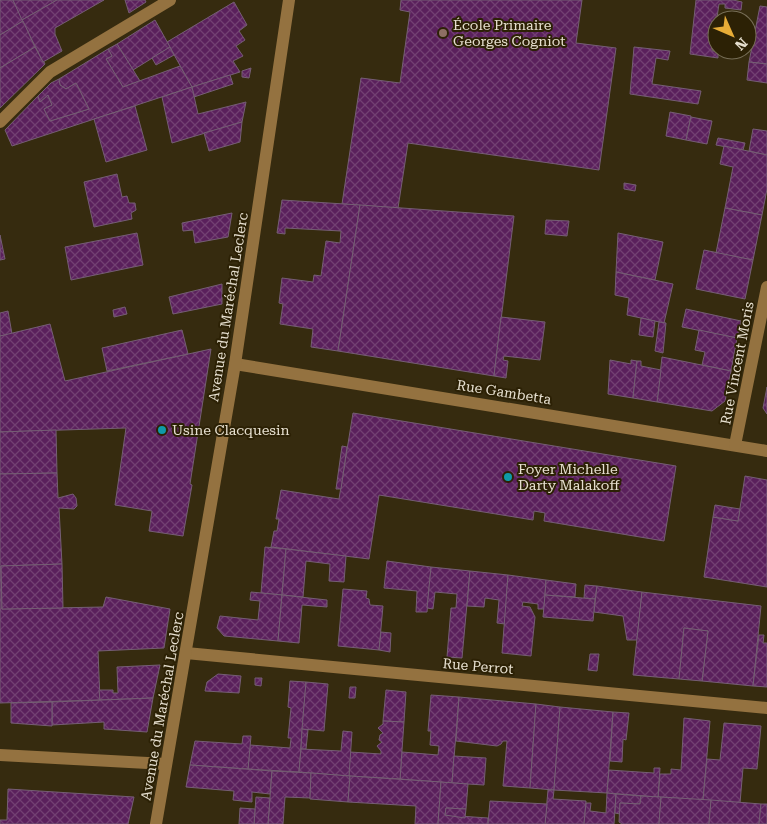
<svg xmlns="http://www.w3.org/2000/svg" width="767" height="824" viewBox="0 0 767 824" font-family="'Roboto Serif',serif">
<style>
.building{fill:url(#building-cross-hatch);stroke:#755e74}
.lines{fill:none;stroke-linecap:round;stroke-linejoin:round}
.minor{stroke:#947240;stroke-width:12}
.education-dot{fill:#8d6e63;stroke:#2c2105;stroke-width:2}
.culture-dot{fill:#0f9aa8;stroke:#2c2105;stroke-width:2}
.labels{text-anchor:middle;stroke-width:4;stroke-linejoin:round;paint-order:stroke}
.poi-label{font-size:14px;fill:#e6dfcf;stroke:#2c2105;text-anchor:start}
.street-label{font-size:14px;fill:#e6dfcf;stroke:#2c2105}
</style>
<defs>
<pattern id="building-cross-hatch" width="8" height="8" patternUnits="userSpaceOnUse" patternTransform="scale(1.25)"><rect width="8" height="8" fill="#5a205c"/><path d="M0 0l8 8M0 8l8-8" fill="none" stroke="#724072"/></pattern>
</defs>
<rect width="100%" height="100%" fill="#362b0f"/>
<g class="building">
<polygon points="0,0 13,0 23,21 0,35"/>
<polygon points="13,0 57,0 22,20"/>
<polygon points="57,0 104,0 55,28 55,34 62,51 43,62 22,20"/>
<polygon points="125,0 145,0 146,2 129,13"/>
<polygon points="401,0 582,0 576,43 616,48 599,170 408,143 398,208 342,204 361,78 400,83 410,12 400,10"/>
<polygon points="696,0 733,0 742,2 741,10 725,8 725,4 719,4 712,51 718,51 718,58 690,54"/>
<polygon points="234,2 247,25 239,31 245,40 236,46 243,56 233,61 240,72 192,87 167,42"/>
<polygon points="760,6 767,7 767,64 749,62"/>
<polygon points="155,20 170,47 133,70 117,44"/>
<polygon points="23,21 35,47 0,68 0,35"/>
<polygon points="117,44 140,81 123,87 106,59 112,56 108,49"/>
<polygon points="35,47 43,62 44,62 45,64 0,108 0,68"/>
<polygon points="170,47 174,55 156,65 152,58"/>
<polygon points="634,47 670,51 668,60 656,58 652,84 701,91 698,104 630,94"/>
<polygon points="108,49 112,56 106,59 123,87 180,66 192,87 12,146 5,130 38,96 40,102 48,95 52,105 44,109 50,121 89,109 76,83 66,89 60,85 59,79"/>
<polygon points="749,62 767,64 767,83 747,80"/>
<polygon points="251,68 249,78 242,77 242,71"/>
<polygon points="230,75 233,84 194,97 192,87"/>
<polygon points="59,79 60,85 66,89 76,83 89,109 50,121 44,109 52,105 48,95 40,102 38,96 51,83"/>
<polygon points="192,87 198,114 246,102 242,122 172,143 162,97"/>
<polygon points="135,106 147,150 106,162 94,119"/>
<polygon points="670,112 691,116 686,140 666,136"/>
<polygon points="691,117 712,121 707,144 686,140"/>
<polygon points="242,122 240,142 209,151 204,133"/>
<polygon points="753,129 767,131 767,155 749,151"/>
<polygon points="718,138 745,143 743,150 716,145"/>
<polygon points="724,146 767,155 767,189 762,215 725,208 733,167 720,164"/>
<polygon points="117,174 122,197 127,196 129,203 135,203 136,210 131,213 132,219 94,227 84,182"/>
<polygon points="624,183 636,185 635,191 624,189"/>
<polygon points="282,200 360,205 338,351 311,347 313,329 280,324 283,304 279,303 282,278 313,282 314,275 321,276 326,241 340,243 341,231 285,228 285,234 277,233"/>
<polygon points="360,205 514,216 494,376 338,351"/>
<polygon points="725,208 762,215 753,260 716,253"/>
<polygon points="232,213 228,237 195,243 193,230 183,231 182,223"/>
<polygon points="546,220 569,221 567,236 545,234"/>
<polygon points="137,233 143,265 71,280 65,247"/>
<polygon points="618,233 663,242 655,280 616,272"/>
<polygon points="0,235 5,259 0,260"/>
<polygon points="704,250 753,260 745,299 696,289"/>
<polygon points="616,272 673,284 664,323 627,315 629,298 615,295"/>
<polygon points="222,284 222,304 173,314 169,297"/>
<polygon points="125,307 127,314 114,317 113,310"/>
<polygon points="686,309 741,321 737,338 682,327"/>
<polygon points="8,311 12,334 0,336 0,313"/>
<polygon points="501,317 545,322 540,360 504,356 503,360 508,361 506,378 494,376"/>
<polygon points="641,318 655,321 653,337 639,335"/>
<polygon points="659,322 666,323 663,353 655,351"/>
<polygon points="50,324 65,381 211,349 190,484 192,485 183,536 149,531 152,511 115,505 126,428 0,432 0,336"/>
<polygon points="182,330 188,354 107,371 102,348"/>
<polygon points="699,330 737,338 731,371 702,365 705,352 695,350"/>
<polygon points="662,357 731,371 725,401 712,411 657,402"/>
<polygon points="610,360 631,364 631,360 637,361 633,398 608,394"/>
<polygon points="637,361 641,361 641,366 661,370 657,402 633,398"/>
<polygon points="767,387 767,414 763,408"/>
<polygon points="353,413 676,466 664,541 544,521 545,513 534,511 533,520 379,495 369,559 271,547 274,531 277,531 279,519 276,519 281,490 339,499"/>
<polygon points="56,430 57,473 0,474 0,432"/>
<polygon points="342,446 347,447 341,489 336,489"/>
<polygon points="57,473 58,498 73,494 76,498 77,506 74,509 59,508 62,564 1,566 2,609 103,607 106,597 170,609 164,648 98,651 100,700 0,703 0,474"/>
<polygon points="745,476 767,480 767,587 704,577 713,517 738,521"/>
<polygon points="715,505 740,509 738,521 713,517"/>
<polygon points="265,547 286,549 282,595 261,593"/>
<polygon points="286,549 346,556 344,582 329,581 330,564 306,561 303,597 282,595"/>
<polygon points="387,561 431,567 427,612 416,612 417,591 384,588"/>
<polygon points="62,564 63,608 2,609 1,566"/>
<polygon points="431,567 470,571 462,658 447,657 451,608 456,608 457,594 435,592 433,609 427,608"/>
<polygon points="470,571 508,575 505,624 497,623 499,600 485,598 484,607 467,606"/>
<polygon points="508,575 546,580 544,609 538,609 538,604 523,602 522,606 530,607 535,617 531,656 502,653"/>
<polygon points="546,580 576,584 575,597 545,595"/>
<polygon points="585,585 597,586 595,599 584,598"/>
<polygon points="597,586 642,592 637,640 627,640 623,616 594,612"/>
<polygon points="343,589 367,591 366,598 369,599 370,605 383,606 379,650 338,646"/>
<polygon points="251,592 282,595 278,641 224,636 217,628 220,616 258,620 260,601 250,600"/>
<polygon points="642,592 761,606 753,686 702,681 708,631 684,628 679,679 633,675"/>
<polygon points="282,595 327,600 327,607 302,605 299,643 278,641"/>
<polygon points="545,595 595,599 593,621 543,617"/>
<polygon points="684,628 708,631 702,681 679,679"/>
<polygon points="381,632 391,633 390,652 379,650"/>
<polygon points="759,635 764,635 763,643 767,643 767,687 753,686"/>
<polygon points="590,654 599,654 597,671 588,670"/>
<polygon points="160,665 153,698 100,700 99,690 113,690 113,693 118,693 117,667"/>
<polygon points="218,674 241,676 239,693 205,691 207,682"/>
<polygon points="255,678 262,678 261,686 255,685"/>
<polygon points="290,681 306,682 299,772 248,769 250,745 290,748 291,738 288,738 291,708 288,707"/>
<polygon points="306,682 328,684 324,731 302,729"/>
<polygon points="350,687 356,687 355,698 349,698"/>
<polygon points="386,690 406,692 404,722 383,721"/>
<polygon points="431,695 459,697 452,783 400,779 402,752 438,755 439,746 430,745 431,731 428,731"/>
<polygon points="459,697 536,704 530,788 503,786 507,741 503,741 501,744 497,746 456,741"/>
<polygon points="153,698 147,732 104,729 104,722 52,725 52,702"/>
<polygon points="52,702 52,726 11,723 11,703"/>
<polygon points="536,704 560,707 554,790 530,788"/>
<polygon points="560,707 613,712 607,793 554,790"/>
<polygon points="613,712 629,713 626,740 623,739 622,762 610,761"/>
<polygon points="684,718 710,721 703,800 658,797 660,774 671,774 671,769 681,770"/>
<polygon points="383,721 404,722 400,779 349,776 350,752 381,754 381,751 377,746 382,742 379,740 380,735 383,733 378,728 383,724"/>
<polygon points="724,723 761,726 757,769 743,768 740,803 703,800 707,759 720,760"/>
<polygon points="302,729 308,730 306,749 301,749"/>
<polygon points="343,731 352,732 349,776 299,772 301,749 341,751"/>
<polygon points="243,736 251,736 248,769 190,765 195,741 242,744"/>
<polygon points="454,756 486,758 484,785 452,783"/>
<polygon points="190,765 272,771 270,794 252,792 252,802 233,800 234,791 186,787"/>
<polygon points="654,768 660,768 658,797 607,793 609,770 654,773"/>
<polygon points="272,771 311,773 310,798 285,797 283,824 268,824"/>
<polygon points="311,773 350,776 348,802 310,799"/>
<polygon points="350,776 441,782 438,824 415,824 416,806 348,802"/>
<polygon points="441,782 468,784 466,809 446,808 445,815 488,818 488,824 438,824"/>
<polygon points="8,789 134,797 128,824 0,824 0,820 7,820"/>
<polygon points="548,790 554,790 553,799 586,801 584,824 545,824"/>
<polygon points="607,793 616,794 614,824 584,824 586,803 591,803 590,811 606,813"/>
<polygon points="616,794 641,796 640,804 620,803 620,814 615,813"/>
<polygon points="641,796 661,797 659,824 622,824 619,822 620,803 640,804"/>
<polygon points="256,797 270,798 268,824 254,824"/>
<polygon points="661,797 711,800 709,824 659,824"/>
<polygon points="711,800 761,804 759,824 709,824"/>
<polygon points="490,801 547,804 545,824 488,824"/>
<polygon points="761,804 767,804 767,824 759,824"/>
<polygon points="240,808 255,809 254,824 239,824"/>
<polygon points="446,808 466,809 465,818 445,815"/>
</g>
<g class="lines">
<g class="minor">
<polyline points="0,122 50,72 170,0"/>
<polyline points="235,364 767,451"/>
<polyline points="735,445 767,287"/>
<polyline points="186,653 767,708"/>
<polyline points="0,755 166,764"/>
<polyline points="156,824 235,364 289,0"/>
</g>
</g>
<circle class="education-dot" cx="443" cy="33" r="5"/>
<g class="culture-dot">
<circle cx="162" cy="430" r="5"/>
<circle cx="508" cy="477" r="5"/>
</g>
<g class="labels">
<g class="poi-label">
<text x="453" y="30">École Primaire<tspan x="453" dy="16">Georges Cogniot</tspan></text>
<text x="172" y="435">Usine Clacquesin</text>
<text x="518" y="474">Foyer Michelle<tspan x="518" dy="16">Darty Malakoff</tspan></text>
</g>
<g class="street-label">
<text transform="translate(228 307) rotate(-81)" y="5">Avenue du Maréchal Leclerc</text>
<text transform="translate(737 363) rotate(-79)" y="5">Rue Vincent Moris</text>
<text transform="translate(504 392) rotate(9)" y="5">Rue Gambetta</text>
<text transform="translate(478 666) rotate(5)" y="5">Rue Perrot</text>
<text transform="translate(162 706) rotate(-80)" y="5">Avenue du Maréchal Leclerc</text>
</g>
</g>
<g transform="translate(732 35) rotate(135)"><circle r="24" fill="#2c2105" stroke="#766d56"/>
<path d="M0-4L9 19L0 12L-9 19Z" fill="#e7ac37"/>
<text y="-8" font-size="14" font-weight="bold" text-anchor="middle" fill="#e6dfcf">N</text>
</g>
</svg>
